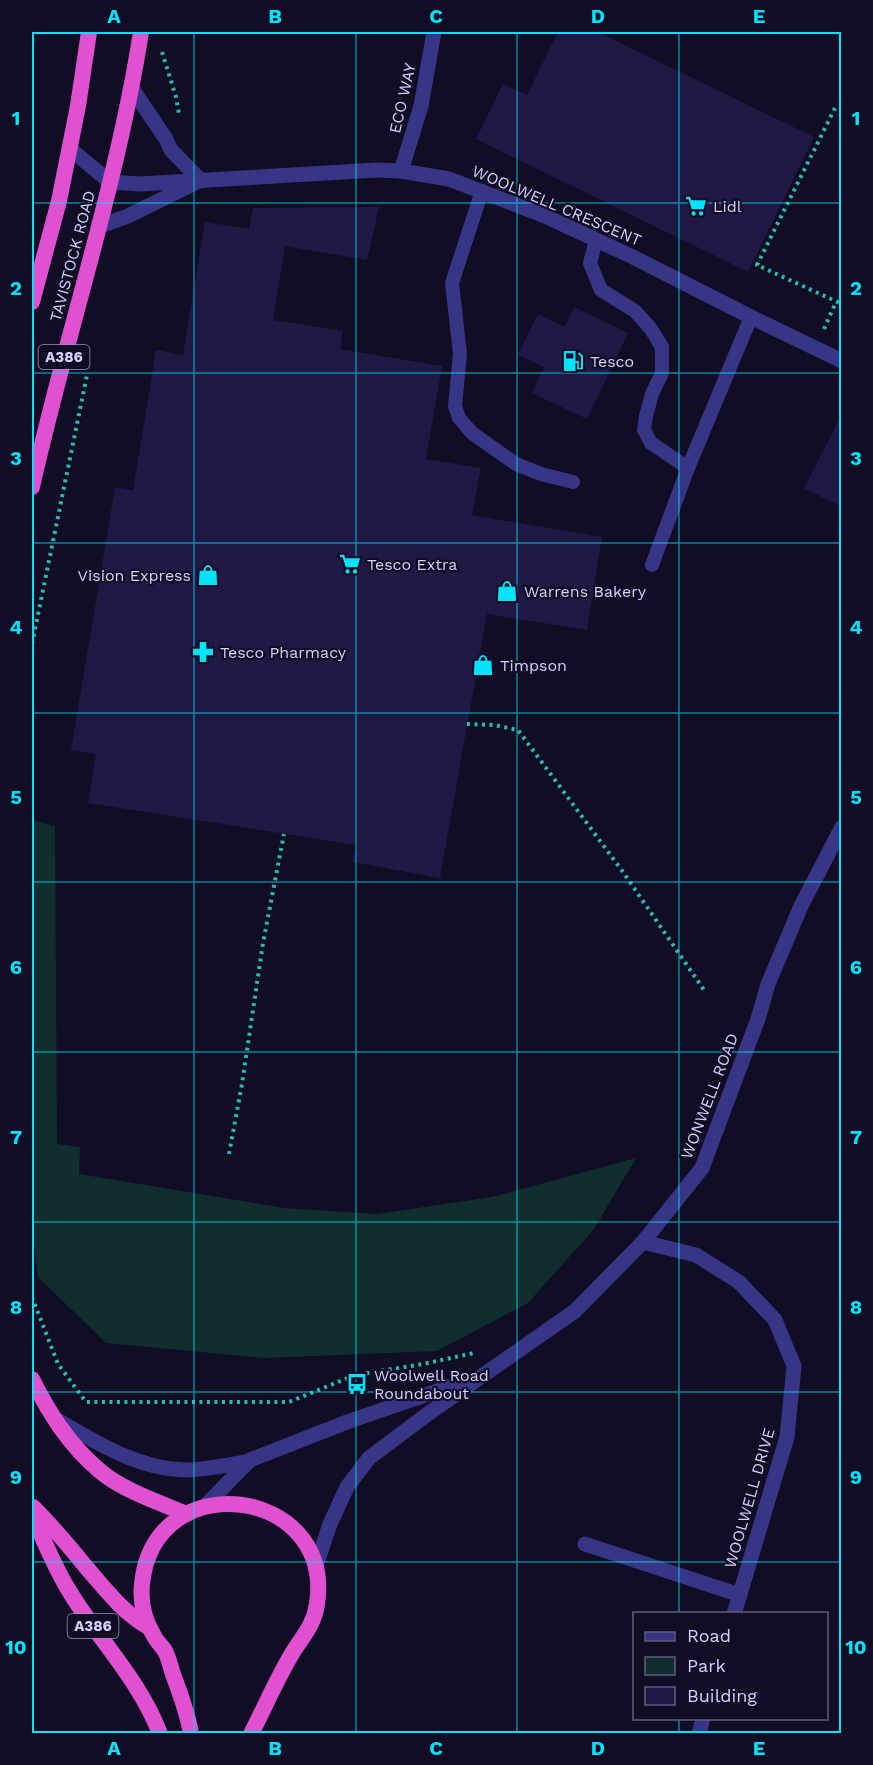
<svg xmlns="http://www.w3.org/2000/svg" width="873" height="1765" viewBox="0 0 873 1765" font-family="'Work Sans',sans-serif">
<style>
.green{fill:#102e2d}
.building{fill:#211846}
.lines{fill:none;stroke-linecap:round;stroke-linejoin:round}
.path{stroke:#28bbb1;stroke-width:4;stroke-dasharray:3 4.5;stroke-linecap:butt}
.service{stroke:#383586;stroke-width:14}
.minor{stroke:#383586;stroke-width:15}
.tertiary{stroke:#383586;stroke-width:15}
.trunk{stroke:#df51d1;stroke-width:16}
.grid{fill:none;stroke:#00e4fb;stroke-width:1.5;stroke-opacity:0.55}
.labels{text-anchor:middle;stroke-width:4.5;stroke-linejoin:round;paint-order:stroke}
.shield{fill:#110d24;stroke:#9a96bd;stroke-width:1.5}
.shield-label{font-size:15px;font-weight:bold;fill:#d5d0ff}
.street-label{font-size:16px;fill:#d5d0ff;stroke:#110d24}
.poi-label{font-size:16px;fill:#d5d0ff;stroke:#110d24;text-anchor:start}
.neatline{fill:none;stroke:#00e4fb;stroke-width:2}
.grid-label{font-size:20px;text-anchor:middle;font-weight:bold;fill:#00e4fb}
</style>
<rect width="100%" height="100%" fill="#110d24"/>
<polygon class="green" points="32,820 55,826 57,1144 80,1147 79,1174 285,1208 377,1214 492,1197 636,1158 594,1229 528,1303 437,1351 264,1358 106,1343 38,1277 32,1228"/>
<g class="building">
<polygon points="558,32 598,32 814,137 748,272 476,139 503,84 527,95"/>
<polygon points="379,207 367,260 285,246 273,320 343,331 340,349 442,366 426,459 481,468 472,515 602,537 587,630 487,614 440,878 352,862 356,845 88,803 96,754 71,750 115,487 133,490 156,350 183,355 205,222 249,229 253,208"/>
<polygon points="574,307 628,333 587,419 532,393 544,367 518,355 538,314 565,327"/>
<polygon points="842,414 842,507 804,488"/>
</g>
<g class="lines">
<g class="path">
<polyline points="162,52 176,97 179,114"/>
<polyline points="835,108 757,265 842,304"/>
<polyline points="824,329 836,302"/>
<polyline points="32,644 87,375"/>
<polyline points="467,724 494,725 518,730 623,872 704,990"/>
<polyline points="229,1154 242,1084 263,943 284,834"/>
<polyline points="32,1297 58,1364 86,1402 289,1402 355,1375 423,1364 474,1353"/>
</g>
<g class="service">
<polyline points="482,191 452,283 460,354 455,406 459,418 472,433 496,450 516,464 541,474 573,482"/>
<polyline points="596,240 590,263 601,290 635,311 651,329 662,347 662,373 652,394 646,416 644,430 651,443 688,468"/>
<polyline points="652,565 688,468 751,317"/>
</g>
<g class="minor">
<polyline points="131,87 166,139 171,150 201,181"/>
<polyline points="69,148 110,182 140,184 377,170 401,171 449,179 545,216 633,257 751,317 842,361"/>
<polyline points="401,171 421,106 434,32"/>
<polyline points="98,227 128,216 195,183"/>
<polyline points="643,1242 696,1255 739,1282 775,1320 794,1366 787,1437 734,1614"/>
<polyline points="585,1544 740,1595"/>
<polyline points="699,1734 703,1718"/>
</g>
<g class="tertiary">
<path d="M54,1418C94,1441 137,1469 185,1470C206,1470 228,1465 249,1461"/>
<polyline points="204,1507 250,1460 347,1422 466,1381"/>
<polyline points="315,1569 330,1524 347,1487 369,1458 429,1413 575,1311 643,1242 702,1168 758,1019 768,984 801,906 842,827"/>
</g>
<g class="trunk">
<polyline points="32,302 59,201 78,106 89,32"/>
<path d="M32,487C66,335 117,186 141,32"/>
<path d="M32,1379C49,1413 69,1445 100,1471C122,1490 160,1503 187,1514"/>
<path d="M33,1507C52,1526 69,1546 86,1567C106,1590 123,1613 150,1628"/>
<path d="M32,1515C44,1540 54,1566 68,1589C97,1638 140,1680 160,1734"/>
<path d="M191,1734C188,1714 181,1696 174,1677C171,1669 169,1658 165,1651C162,1646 157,1642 154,1636C145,1621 140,1602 142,1584C154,1463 335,1487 317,1604C314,1625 303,1636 293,1652C277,1678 265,1707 251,1734"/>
</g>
</g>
<path class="grid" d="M194,32V1734M356,32V1734M517,32V1734M679,32V1614M32,203H842M32,373H842M32,543H842M32,713H842M32,882H842M32,1052H842M32,1222H842M32,1392H842M32,1562H842M679,1718V1734"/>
<defs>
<symbol id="supermarket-bare" viewBox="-9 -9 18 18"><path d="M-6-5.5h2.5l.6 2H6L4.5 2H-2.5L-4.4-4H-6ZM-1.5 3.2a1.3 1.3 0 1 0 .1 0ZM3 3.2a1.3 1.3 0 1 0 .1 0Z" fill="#00e4fb" stroke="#110d24" stroke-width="2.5" paint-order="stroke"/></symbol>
<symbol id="fuel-bare" viewBox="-9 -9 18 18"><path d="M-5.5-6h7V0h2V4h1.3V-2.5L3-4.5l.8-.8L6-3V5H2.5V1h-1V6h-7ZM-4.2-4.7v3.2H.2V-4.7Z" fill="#00e4fb" stroke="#110d24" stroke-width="2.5" paint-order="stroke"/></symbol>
<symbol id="shop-bare" viewBox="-9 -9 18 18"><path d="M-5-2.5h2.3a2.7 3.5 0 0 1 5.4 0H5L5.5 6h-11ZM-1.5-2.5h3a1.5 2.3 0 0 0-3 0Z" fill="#00e4fb" stroke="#110d24" stroke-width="2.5" paint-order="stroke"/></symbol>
<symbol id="pharmacy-bare" viewBox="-9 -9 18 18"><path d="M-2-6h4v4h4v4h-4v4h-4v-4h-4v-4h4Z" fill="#00e4fb" stroke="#110d24" stroke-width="2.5" paint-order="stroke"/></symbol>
<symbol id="bus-bare" viewBox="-9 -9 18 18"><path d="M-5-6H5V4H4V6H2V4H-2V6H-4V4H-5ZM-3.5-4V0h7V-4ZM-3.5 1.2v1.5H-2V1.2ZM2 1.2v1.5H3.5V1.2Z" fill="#00e4fb" stroke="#110d24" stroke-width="2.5" paint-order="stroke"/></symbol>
</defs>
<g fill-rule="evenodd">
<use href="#supermarket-bare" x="681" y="191" width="30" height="30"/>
<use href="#fuel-bare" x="558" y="346" width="30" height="30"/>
<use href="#supermarket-bare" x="335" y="549" width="30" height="30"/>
<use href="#shop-bare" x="193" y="560" width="30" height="30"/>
<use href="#shop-bare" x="492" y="576" width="30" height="30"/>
<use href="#pharmacy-bare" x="188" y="637" width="30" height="30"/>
<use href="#shop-bare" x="468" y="650" width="30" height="30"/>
<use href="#bus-bare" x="342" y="1369" width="30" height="30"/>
</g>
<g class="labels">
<g class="shield">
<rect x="38.5" y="345" width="51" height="24" rx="4.5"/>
<rect x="67.5" y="1614" width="51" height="24" rx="4.5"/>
</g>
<g class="shield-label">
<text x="64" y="362">A386</text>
<text x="93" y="1631">A386</text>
</g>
<g class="street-label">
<text transform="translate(402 98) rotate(-77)" y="6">ECO WAY</text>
<text transform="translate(557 205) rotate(23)" y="6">WOOLWELL CRESCENT</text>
<text transform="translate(72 256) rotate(-75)" y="6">TAVISTOCK ROAD</text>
<text transform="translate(709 1096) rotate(-69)" y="6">WONWELL ROAD</text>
<text transform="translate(749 1498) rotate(-74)" y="6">WOOLWELL DRIVE</text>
</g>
<g class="poi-label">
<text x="713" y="212">Lidl</text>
<text x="590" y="367">Tesco</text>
<text x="367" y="570">Tesco Extra</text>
<text x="191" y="581" text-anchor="end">Vision Express</text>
<text x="524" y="597">Warrens Bakery</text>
<text x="220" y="658">Tesco Pharmacy</text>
<text x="500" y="671">Timpson</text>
<text x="374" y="1381">Woolwell Road<tspan x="374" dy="18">Roundabout</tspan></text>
</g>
</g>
<rect width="873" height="1765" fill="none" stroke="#110d24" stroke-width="66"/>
<rect x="633" y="1612" width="195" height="108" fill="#110d24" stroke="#5f5b7c" stroke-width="1.5"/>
<rect x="645" y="1632" width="30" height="9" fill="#383586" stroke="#5f5b7c" stroke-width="1.5"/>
<text x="687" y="1642" font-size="18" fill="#d5d0ff">Road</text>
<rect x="645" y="1657" width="30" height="18" fill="#102e2d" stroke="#5f5b7c" stroke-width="1.5"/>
<text x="687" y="1672" font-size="18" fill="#d5d0ff">Park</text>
<rect x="645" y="1687" width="30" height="18" fill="#211846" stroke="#5f5b7c" stroke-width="1.5"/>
<text x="687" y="1702" font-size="18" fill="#d5d0ff">Building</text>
<rect x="33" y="33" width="807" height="1699" class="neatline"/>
<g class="grid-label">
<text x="114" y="23">A</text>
<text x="275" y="23">B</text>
<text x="436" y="23">C</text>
<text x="598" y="23">D</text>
<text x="759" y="23">E</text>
<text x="16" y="125">1</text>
<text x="856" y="125">1</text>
<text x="16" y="295">2</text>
<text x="856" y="295">2</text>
<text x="16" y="465">3</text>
<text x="856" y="465">3</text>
<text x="16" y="634">4</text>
<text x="856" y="634">4</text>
<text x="16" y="804">5</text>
<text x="856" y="804">5</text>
<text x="16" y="974">6</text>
<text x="856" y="974">6</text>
<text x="16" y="1144">7</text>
<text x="856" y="1144">7</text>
<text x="16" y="1314">8</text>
<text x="856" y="1314">8</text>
<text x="16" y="1484">9</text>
<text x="856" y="1484">9</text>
<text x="16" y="1654">10</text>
<text x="856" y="1654">10</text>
<text x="114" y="1755">A</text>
<text x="275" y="1755">B</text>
<text x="436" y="1755">C</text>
<text x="598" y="1755">D</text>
<text x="759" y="1755">E</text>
</g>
</svg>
